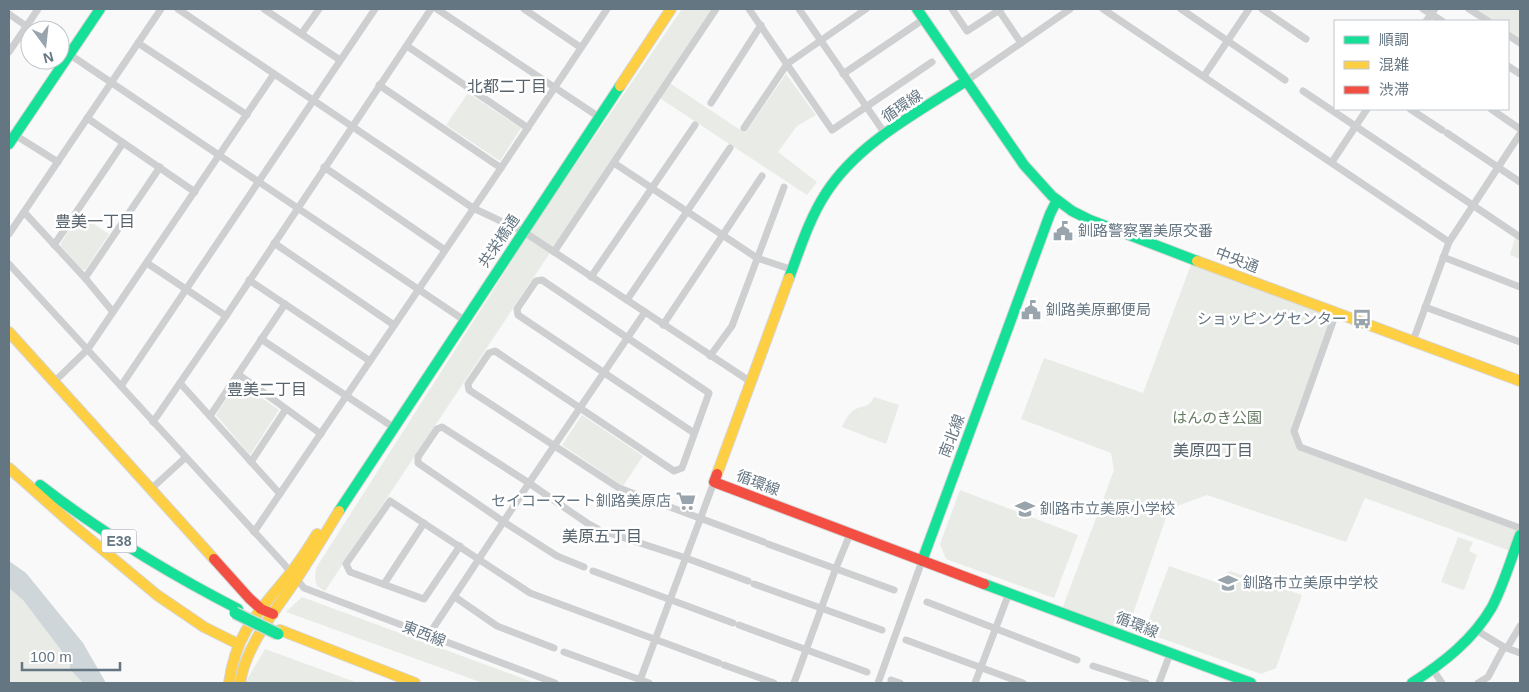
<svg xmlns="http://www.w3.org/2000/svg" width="1529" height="692" viewBox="0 0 1529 692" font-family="Helvetica,'Noto Sans JP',sans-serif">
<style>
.green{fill:#e8ebe6}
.water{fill:#ced6d9}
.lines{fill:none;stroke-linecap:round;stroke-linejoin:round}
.fast-casing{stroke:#d5d6d7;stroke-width:12}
.slow-casing{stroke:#d5d6d7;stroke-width:12}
.jam-casing{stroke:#d5d6d7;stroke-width:12}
.street{stroke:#cecfd0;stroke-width:7}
.fast{stroke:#16e098;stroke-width:10}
.slow{stroke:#ffcf43;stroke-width:10}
.jam{stroke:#f24e42;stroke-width:10}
.fast-bridge-casing{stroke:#d5d6d6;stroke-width:14;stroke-linecap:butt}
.fast-bridge{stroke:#16e098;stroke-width:11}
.labels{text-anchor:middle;stroke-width:5;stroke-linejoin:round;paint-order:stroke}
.shield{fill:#fff;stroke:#939fa8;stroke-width:1}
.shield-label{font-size:14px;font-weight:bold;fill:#657683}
.street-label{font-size:15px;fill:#657683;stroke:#fff}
.poi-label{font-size:15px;fill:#657683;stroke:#fff;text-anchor:start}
.park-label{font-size:15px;fill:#687a64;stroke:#fff}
.neighbourhood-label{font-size:16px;fill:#57646e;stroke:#fff}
</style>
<rect width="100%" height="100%" fill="#f9f9f9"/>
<g class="green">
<polygon points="682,9 712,9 665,80 745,133 786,74 816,115 797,126 778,152 817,182 807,195 655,95 325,591 317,586 315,578 316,568 541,215"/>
<polygon points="1475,9 1520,9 1520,39 1508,31 1508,21 1494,21"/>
<polygon points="468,93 521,128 500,161 446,125"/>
<polygon points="79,214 109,234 86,269 83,270 61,246 61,243"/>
<polygon points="1515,238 1520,242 1520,259 1510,255"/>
<polygon points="1193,259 1336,313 1294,431 1300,447 1520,528 1513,552 1365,498 1346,542 1207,495 1169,509 1125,637 1061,612 1114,470 1111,453 1021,419 1044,358 1143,393"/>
<polygon points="238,381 279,410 250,455 216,415"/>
<path d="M874,397L899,405L886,444L842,427C845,421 848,414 854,410C865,404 868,409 874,397Z"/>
<polygon points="582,415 643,456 623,486 562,445"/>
<polygon points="960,490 1078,535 1054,598 946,559 940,544"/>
<polygon points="1458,537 1473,542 1469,551 1477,555 1464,590 1441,582"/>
<polygon points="1169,566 1221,584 1225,574 1230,571 1302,595 1276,668 1261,674 1144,632"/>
<polygon points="9,588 23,600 70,662 70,669 83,683 9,683"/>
<polygon points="302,597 535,683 483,683 286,612"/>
<polygon points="265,649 358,683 245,683"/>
</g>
<polygon class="water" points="9,561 26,573 83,643 106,683 83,683 70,669 70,662 23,600 9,588"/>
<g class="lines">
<defs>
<g id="fast">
<polyline points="917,9 1024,165 1052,196 1072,211 1090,220 1197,261"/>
<polyline points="9,144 100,9"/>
<path d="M789,278C800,249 809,219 826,193C858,143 917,113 966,81"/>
<path d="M40,485C102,533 168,573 238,609"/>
<polyline points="339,511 620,86"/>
<polyline points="922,561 1050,214 1057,200"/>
<polyline points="984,584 1251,683"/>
<path d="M1412,683C1443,663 1473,640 1492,607C1504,584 1511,559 1520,535"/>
</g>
<g id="slow">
<polyline points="620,86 671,9"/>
<polyline points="1197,261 1520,381"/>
<polyline points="9,332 214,559"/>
<polyline points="9,468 73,525 157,595 204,627 238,644"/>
<polyline points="717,474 789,278"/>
<polyline points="280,630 415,683"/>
<path d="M229,683C236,632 258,613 288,576C299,563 308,548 317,534"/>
<path d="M240,683C246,645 275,611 296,580C311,557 325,534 339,511"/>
</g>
<g id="jam">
<polyline points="717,474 714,482 984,584"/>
<polyline points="214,559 249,598 261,609 273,614"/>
</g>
</defs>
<use href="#fast" class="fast-casing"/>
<use href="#slow" class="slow-casing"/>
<use href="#jam" class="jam-casing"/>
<g class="street">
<polyline points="178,9 473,208 524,232 751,382"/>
<polyline points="264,9 340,60"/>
<polyline points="437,9 599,117"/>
<polyline points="524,9 580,47"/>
<polyline points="749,9 832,130 932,62"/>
<polyline points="799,9 886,135"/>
<polyline points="952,9 967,31 1001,9"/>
<polyline points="998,9 1021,43"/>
<polyline points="1103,9 1449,242"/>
<polyline points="1181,9 1285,80"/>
<polyline points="1262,9 1306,39"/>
<polyline points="1423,9 1442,21"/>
<polyline points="1469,9 1488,21"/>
<polyline points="9,14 32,30"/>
<polyline points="1426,21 1435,9"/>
<polyline points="302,33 319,9"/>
<polyline points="1508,35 1520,43"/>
<polyline points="138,43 247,115"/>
<polyline points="407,46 528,128"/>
<polyline points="60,48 464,320"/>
<polyline points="9,52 38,9"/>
<polyline points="1508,66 1520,74"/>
<polyline points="843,74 924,19"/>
<polyline points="1204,76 1249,9"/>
<polyline points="966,81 1070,9"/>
<polyline points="379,85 501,168"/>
<polyline points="1303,91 1418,168"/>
<polyline points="711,103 761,25"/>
<polyline points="1410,109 1442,130"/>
<polyline points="1491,109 1520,129"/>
<polyline points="87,118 195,192"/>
<polyline points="744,128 787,64 866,9"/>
<polyline points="1447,133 1520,182"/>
<polyline points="15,135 58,162"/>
<polyline points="1332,162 1367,109"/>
<polyline points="614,163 757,258 793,270"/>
<polyline points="324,167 445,250"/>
<polyline points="1422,171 1520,237"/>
<polyline points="24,212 85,278 113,312"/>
<polyline points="9,234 161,9"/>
<polyline points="274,243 394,325"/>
<polyline points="54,245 123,143"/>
<polyline points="554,252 716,9"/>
<polyline points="1443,257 1520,287"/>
<polyline points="147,263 226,316"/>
<polyline points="9,264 283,563 304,588 555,683"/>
<polyline points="591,277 695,125"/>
<polyline points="85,278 160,167"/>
<polyline points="249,280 370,361"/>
<polyline points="627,300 730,148"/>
<polyline points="1425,307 1520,342"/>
<polyline points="1336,313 1294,431 1300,447 1520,528"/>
<polyline points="663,325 762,176"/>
<polyline points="261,339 393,427"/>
<polyline points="1413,341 1449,242 1520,134"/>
<polyline points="710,356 732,326 784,187"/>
<polyline points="238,374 321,434"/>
<polyline points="54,382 88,349 274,74"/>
<polyline points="180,383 280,494"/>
<polyline points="121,386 375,9"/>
<polyline points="210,416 285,304"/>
<polyline points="153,422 226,316 431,9"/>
<polyline points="694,433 518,315 517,309 536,281 542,280 709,393 682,468 674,471 495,351 489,353 468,384 469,390 619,488 764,542"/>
<polyline points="251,462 286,409"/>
<polyline points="151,489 185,458"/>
<polyline points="254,532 501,168 607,9"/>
<polyline points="606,532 686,558 748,581"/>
<polyline points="768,544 894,590"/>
<polyline points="460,546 424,599 350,572 346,564 390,501 530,593 719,663"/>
<polyline points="584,567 557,556 504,522 418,463 418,457 437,429 442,427 529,483 587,523 598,529"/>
<polyline points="593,571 733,623"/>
<polyline points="384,584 424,523"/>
<polyline points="754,584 882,630"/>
<polyline points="455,597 497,626 554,648"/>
<polyline points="927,602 1077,660"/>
<polyline points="739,625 867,672"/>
<polyline points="1476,630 1504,647 1520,653"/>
<polyline points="428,636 529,483 645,312"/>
<polyline points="906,640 1023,683"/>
<polyline points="1507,648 1520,626"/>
<polyline points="564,652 649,683"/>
<polyline points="724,665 774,683"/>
<polyline points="1093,666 1146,683"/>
<polyline points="1433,670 1442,683"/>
<polyline points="891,680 900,683"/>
<polyline points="639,683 714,482"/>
<polyline points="794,683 836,568 850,534"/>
<polyline points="878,683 922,561"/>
<polyline points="975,683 1009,593"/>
<polyline points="1159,683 1170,654"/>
<polyline points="1478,683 1488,677 1504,647"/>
</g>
<use href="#fast" class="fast"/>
<use href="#slow" class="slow"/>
<use href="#jam" class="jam"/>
<defs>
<polyline id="fast-bridge" points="235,613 278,634"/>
</defs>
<use href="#fast-bridge" class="fast-bridge-casing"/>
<use href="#fast-bridge" class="fast-bridge"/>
</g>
<defs>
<symbol id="civic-bare" viewBox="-9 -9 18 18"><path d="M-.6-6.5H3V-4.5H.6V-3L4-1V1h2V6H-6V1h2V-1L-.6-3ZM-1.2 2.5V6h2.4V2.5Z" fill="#99a4ac" stroke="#fff" stroke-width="2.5" paint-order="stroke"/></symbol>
<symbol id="bus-bare" viewBox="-9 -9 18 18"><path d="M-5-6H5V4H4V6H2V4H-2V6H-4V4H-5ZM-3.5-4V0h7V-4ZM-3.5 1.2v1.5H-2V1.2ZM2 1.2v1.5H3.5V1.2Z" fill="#99a4ac" stroke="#fff" stroke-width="2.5" paint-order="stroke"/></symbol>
<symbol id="supermarket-bare" viewBox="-9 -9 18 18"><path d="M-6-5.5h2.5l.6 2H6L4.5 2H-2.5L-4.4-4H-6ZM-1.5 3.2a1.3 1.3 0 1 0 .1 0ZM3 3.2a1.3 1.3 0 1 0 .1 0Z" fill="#99a4ac" stroke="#fff" stroke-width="2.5" paint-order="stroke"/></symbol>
<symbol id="school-bare" viewBox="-9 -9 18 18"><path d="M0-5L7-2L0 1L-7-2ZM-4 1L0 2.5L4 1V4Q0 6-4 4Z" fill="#99a4ac" stroke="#fff" stroke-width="2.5" paint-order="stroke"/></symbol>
</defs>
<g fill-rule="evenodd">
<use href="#civic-bare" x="1049" y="217" width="28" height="28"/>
<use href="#civic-bare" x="1017" y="296" width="28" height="28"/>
<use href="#bus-bare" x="1348" y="305" width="28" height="28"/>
<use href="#supermarket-bare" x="672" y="487" width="28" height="28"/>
<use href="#school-bare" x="1011" y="495" width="28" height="28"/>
<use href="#school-bare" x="1214" y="569" width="28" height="28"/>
</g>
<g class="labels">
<rect class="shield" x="101.5" y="529.5" width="35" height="23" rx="4"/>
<g class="shield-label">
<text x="119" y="546">E38</text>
</g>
<g class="street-label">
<text transform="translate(902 106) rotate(-34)" y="5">循環線</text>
<text transform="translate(499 241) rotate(-56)" y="5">共栄橋通</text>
<text transform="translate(1237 260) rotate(21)" y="5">中央通</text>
<text transform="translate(952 436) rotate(-69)" y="5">南北線</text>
<text transform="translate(758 483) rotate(21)" y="5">循環線</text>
<text transform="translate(1137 625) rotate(22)" y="5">循環線</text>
<text transform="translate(424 634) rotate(21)" y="5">東西線</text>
</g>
<g class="poi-label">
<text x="1078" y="236">釧路警察署美原交番</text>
<text x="1046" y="315">釧路美原郵便局</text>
<text x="1347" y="324" text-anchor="end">ショッピングセンター</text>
<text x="671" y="506" text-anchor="end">セイコーマート釧路美原店</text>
<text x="1040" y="514">釧路市立美原小学校</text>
<text x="1243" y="588">釧路市立美原中学校</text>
</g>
<g class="park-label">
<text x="1217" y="423">はんのき公園</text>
</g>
<g class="neighbourhood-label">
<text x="507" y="92">北都二丁目</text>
<text x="95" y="227">豊美一丁目</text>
<text x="267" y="395">豊美二丁目</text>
<text x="1213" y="456">美原四丁目</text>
<text x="602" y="542">美原五丁目</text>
</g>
</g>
<rect width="1529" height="692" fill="none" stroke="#657683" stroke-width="20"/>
<rect x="1334" y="20" width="175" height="90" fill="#ffffff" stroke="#c1c8cd"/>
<rect x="1344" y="36" width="25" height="8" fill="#16e098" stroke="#c1c8cd"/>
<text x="1379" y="45" font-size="15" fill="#657683">順調</text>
<rect x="1344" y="61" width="25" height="8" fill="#ffcf43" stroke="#c1c8cd"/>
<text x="1379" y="70" font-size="15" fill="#657683">混雑</text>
<rect x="1344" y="86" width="25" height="8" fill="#f24e42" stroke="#c1c8cd"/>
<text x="1379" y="95" font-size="15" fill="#657683">渋滞</text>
<g transform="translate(45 45) rotate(165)"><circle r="24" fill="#ffffff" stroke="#c1c8cd"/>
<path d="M0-4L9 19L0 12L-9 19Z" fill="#99a4ac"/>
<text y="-8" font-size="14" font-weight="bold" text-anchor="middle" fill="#657683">N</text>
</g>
<path d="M22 662v8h98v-8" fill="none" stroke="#657683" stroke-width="2.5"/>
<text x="30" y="662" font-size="15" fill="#657683" stroke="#ffffff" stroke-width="4" paint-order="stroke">100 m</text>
</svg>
